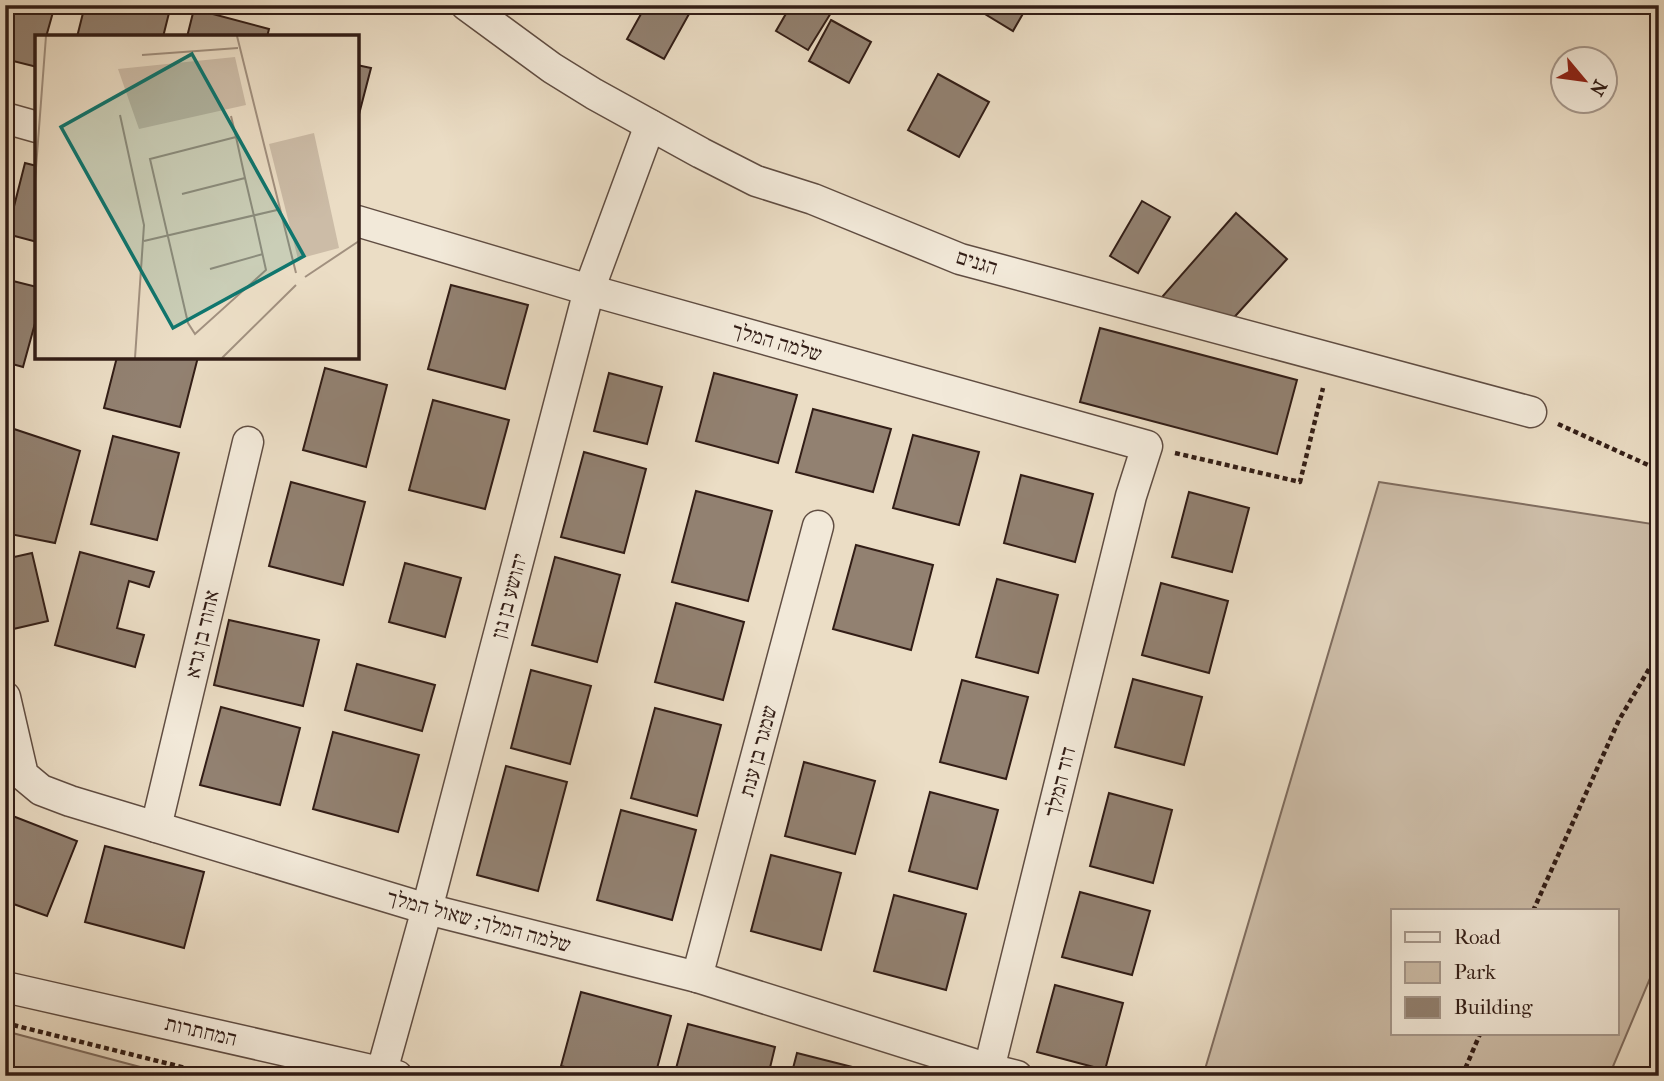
<svg xmlns="http://www.w3.org/2000/svg" width="1664" height="1081" viewBox="0 0 1664 1081" font-family="'IM FELL French Canon','Frank Ruhl Libre',serif">
<style>
.green{fill:#ccbca7;stroke:#7f6c5e;stroke-width:2;fill-rule:evenodd}
.building{fill:#928171;stroke:#321d16;stroke-width:2}
.lines{fill:none;stroke-linecap:round;stroke-linejoin:round}
.minor-casing{stroke:#604d42;stroke-width:33}
.path{stroke:#321d16;stroke-width:4.5;stroke-dasharray:5 3.5;stroke-linecap:butt}
.minor{stroke:#f2e9d9;stroke-width:30}
.labels{text-anchor:middle;stroke-width:6;stroke-linejoin:round;paint-order:stroke}
.street-label{font-size:21px;fill:#321d16;stroke:#f2e9d9}
.inset-road{fill:none;stroke:#a1907f;stroke-width:2}
.view{fill:#0f766e;fill-opacity:0.15;stroke:#0f766e;stroke-width:3.5}
.inset-edge{fill:none;stroke:#321d16;stroke-width:3.5}
</style>
<rect width="100%" height="100%" fill="#ebddc5"/>
<filter id="stains"><feTurbulence type="fractalNoise" baseFrequency=".00286" numOctaves="4"/><feColorMatrix values="0 0 0 0 .2 0 0 0 0 .09 0 0 0 0 .02 0 0 0 .5 -.17"/></filter>
<radialGradient id="worn" r=".72"><stop offset=".6" stop-color="#630" stop-opacity="0"/><stop offset="1" stop-color="#630" stop-opacity=".3"/></radialGradient>
<g class="green">
<path d="M1379,482L1659,525V957L1609,1076H1203ZM1393,911H1617V1034H1393Z"/>
<polygon points="5,1031 174,1076 5,1076"/>
</g>
<g class="building">
<polygon points="5,5 55,5 46,37 37,37 37,67 5,59"/>
<polygon points="85,5 171,5 163,37 77,37"/>
<polygon points="646,5 694,5 664,59 627,39"/>
<polygon points="791,5 830,5 834,8 808,50 776,31"/>
<polygon points="977,5 1028,5 1013,31 975,8"/>
<polygon points="194,9 269,29 267,37 187,37"/>
<polygon points="831,20 871,42 849,83 809,61"/>
<polygon points="357,65 371,68 357,122"/>
<polygon points="938,74 989,102 959,157 908,130"/>
<polygon points="25,163 37,166 37,242 7,234"/>
<polygon points="1142,201 1170,217 1138,273 1110,256"/>
<polygon points="1236,213 1287,259 1229,323 1162,297"/>
<polygon points="5,279 37,287 37,316 23,367 5,362"/>
<polygon points="451,285 528,305 505,389 428,369"/>
<polygon points="1100,328 1297,380 1277,454 1080,402"/>
<polygon points="117,357 198,357 180,427 104,408"/>
<polygon points="325,368 387,385 366,467 303,450"/>
<polygon points="609,373 662,387 647,444 594,431"/>
<polygon points="714,373 797,395 778,463 696,441"/>
<polygon points="433,400 509,420 485,509 409,490"/>
<polygon points="813,409 891,429 873,492 796,472"/>
<polygon points="5,426 80,451 55,543 5,533"/>
<polygon points="913,435 979,452 959,525 893,508"/>
<polygon points="113,436 179,453 157,540 91,524"/>
<polygon points="584,452 646,469 624,553 561,537"/>
<polygon points="1021,475 1093,494 1075,562 1004,543"/>
<polygon points="291,482 365,502 343,585 269,566"/>
<polygon points="696,491 772,511 748,601 672,582"/>
<polygon points="1189,492 1249,508 1232,572 1172,557"/>
<polygon points="856,545 933,565 911,650 833,629"/>
<polygon points="80,552 154,572 149,587 129,581 117,628 144,635 135,667 55,645"/>
<polygon points="32,553 48,621 9,630 5,615 5,559"/>
<polygon points="555,557 620,575 597,662 532,645"/>
<polygon points="405,563 461,578 445,637 389,622"/>
<polygon points="997,579 1058,595 1038,673 976,657"/>
<polygon points="1161,583 1228,601 1209,673 1142,655"/>
<polygon points="676,603 744,622 723,700 655,682"/>
<polygon points="229,620 319,640 303,706 214,685"/>
<polygon points="357,664 435,685 422,731 345,710"/>
<polygon points="531,670 591,686 570,764 511,748"/>
<polygon points="1133,679 1202,697 1184,765 1115,747"/>
<polygon points="962,680 1028,697 1006,779 940,762"/>
<polygon points="221,707 300,728 280,805 200,785"/>
<polygon points="655,708 721,725 697,816 631,798"/>
<polygon points="333,732 419,755 398,832 313,809"/>
<polygon points="804,762 875,781 855,854 785,836"/>
<polygon points="506,766 567,782 538,891 477,875"/>
<polygon points="930,792 998,810 977,889 909,871"/>
<polygon points="1109,793 1172,810 1153,883 1090,866"/>
<polygon points="621,810 696,830 672,920 597,900"/>
<polygon points="5,813 77,841 47,916 5,901"/>
<polygon points="105,846 204,872 184,948 85,922"/>
<polygon points="771,855 841,873 821,950 751,931"/>
<polygon points="1080,892 1150,911 1132,975 1062,957"/>
<polygon points="894,895 966,914 946,990 874,971"/>
<polygon points="1055,985 1123,1003 1105,1070 1037,1052"/>
<polygon points="581,992 671,1016 655,1076 598,1076 561,1066"/>
<polygon points="688,1024 775,1047 768,1076 674,1076"/>
<polygon points="797,1053 884,1075 791,1076"/>
</g>
<g class="lines">
<defs>
<g id="minor">
<polyline points="466,5 552,68 594,94 701,153 756,181 813,199 960,259 1531,412"/>
<polyline points="5,118 37,127"/>
<polyline points="357,221 589,290 1147,446 1131,496 989,1069"/>
<polyline points="5,697 23,775 41,790 70,801 427,909 697,977 989,1069 1017,1076"/>
<polyline points="156,827 248,442"/>
<polyline points="697,977 818,526"/>
<polyline points="5,987 397,1076"/>
<polyline points="382,1071 427,909 589,290 650,125"/>
</g>
</defs>
<use href="#minor" class="minor-casing"/>
<g class="path">
<polyline points="1558,424 1659,470"/>
<polyline points="1175,453 1300,482 1323,388"/>
<polyline points="1533,911 1619,720 1659,652"/>
<polyline points="5,1023 218,1076"/>
<polyline points="1462,1076 1480,1034"/>
</g>
<use href="#minor" class="minor"/>
</g>
<g class="labels">
<g class="street-label">
<text transform="translate(977 262) rotate(17)" y="7">הגנים</text>
<text transform="translate(777 342) rotate(16)" y="7">שלמה המלך</text>
<text transform="translate(509 596) rotate(-75)" y="7">יהושע בן נון</text>
<text transform="translate(202 634) rotate(-77)" y="7">אהוד בן גרא</text>
<text transform="translate(758 751) rotate(-75)" y="7">שמגר בן ענת</text>
<text transform="translate(1060 782) rotate(-76)" y="7">דוד המלך</text>
<text transform="translate(479 921) rotate(15)" y="7">שלמה המלך; שאול המלך</text>
<text transform="translate(201 1031) rotate(13)" y="7">המחתרות</text>
</g>
</g>
<g transform="translate(35 35)">
<rect width="324" height="324" fill="#ebddc5"/>
<path d="M200,22L211,70L104,94L83,34ZM279,98L304,213L263,224L234,109Z" fill="#ccbca7"/>
<path class="inset-road" d="M202,1L261,238M107,20L203,13M85,80L109,190L100,323M196,81L201,102L210,143L219,181L231,235L160,299L153,288L115,124L201,102M0,146L11,1M147,159L210,143M109,206L242,175M175,234L228,219M270,242L324,206M187,323L261,250"/>
<path class="view" d="M157,19L269,221L138,293L26,92Z"/>
<rect width="324" height="324" class="inset-edge"/>
</g>
<rect width="1664" height="1081" fill="none" stroke="#ebddc5" stroke-width="28"/>
<rect x="7" y="7" width="1650" height="1067" fill="none" stroke="#321d16" stroke-width="3.5"/>
<rect x="14" y="14" width="1636" height="1053" fill="none" stroke="#321d16" stroke-width="2"/>
<rect x="1391" y="909" width="228" height="126" fill="#f2e9d9" stroke="#a5978b" stroke-width="2"/>
<rect x="1405" y="932" width="35" height="10" fill="#f2e9d9" stroke="#a5978b" stroke-width="2"/>
<text x="1454" y="944" font-size="21" fill="#321d16">Road</text>
<rect x="1405" y="962" width="35" height="21" fill="#ccbca7" stroke="#a5978b" stroke-width="2"/>
<text x="1454" y="979" font-size="21" fill="#321d16">Park</text>
<rect x="1405" y="997" width="35" height="21" fill="#928171" stroke="#a5978b" stroke-width="2"/>
<text x="1454" y="1014" font-size="21" fill="#321d16">Building</text>
<g transform="translate(1584 80) rotate(119)"><circle r="33" fill="#f2e9d9" stroke="#a5978b" stroke-width="2"/>
<path d="M0-5L12 26L0 18L-12 26Z" fill="#8f2418"/>
<text y="-10" font-size="19" font-weight="bold" text-anchor="middle" fill="#321d16">N</text>
</g>
<rect width="100%" height="100%" filter="url(#stains)"/>
<rect width="100%" height="100%" fill="url(#worn)"/>
</svg>
